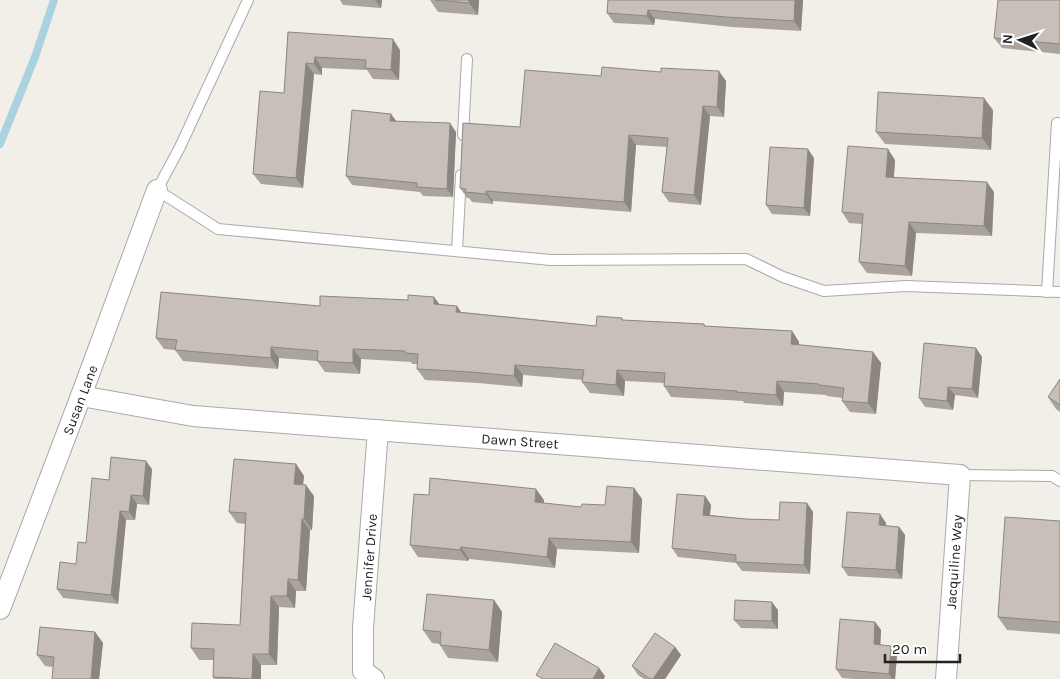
<svg xmlns="http://www.w3.org/2000/svg" width="1060" height="679" viewBox="0 0 1060 679" font-family="Karla,sans-serif">
<style>
.lines{fill:none;stroke-linecap:round;stroke-linejoin:round}
.stream{stroke:#aad3df;stroke-width:8}
.lane-casing{stroke:#a9a9a9;stroke-width:12}
.street-casing{stroke:#a9a9a9;stroke-width:22}
.lane{stroke:#fff;stroke-width:10}
.street{stroke:#fff;stroke-width:20}
.wall{fill:#aba49e}
.shaded-wall{fill:#8b8681}
.building{fill:#c7bfb8;stroke:#8b8681}
.labels{text-anchor:middle;stroke-width:4;stroke-linejoin:round;paint-order:stroke}
.street-label{font-size:14px;fill:#222;stroke:#fff}
</style>
<rect width="100%" height="100%" fill="#f2efe9"/>
<g class="lines">
<polyline class="stream" points="0,144 35,57 54,0"/>
<defs>
<g id="lane">
<polyline points="248,0 180,147 157,190 218,229 551,260 746,259 783,277 824,291 906,286 1060,292"/>
<polyline points="463,135 467,59"/>
<polyline points="457,251 461,175"/>
<polyline points="1047,292 1057,123"/>
<polyline points="960,475 1052,476 1060,481"/>
</g>
<g id="street">
<polyline points="81,396 193,416 960,475 946,679"/>
<polyline points="0,609 81,396 157,190"/>
<polyline points="374,679 363,671 363,628 378,430"/>
</g>
</defs>
<use href="#lane" class="lane-casing"/>
<use href="#street" class="street-casing"/>
<use href="#lane" class="lane"/>
<use href="#street" class="street"/>
</g>
<g class="wall">
<polygon points="340,0 382,0 381,8 343,5"/>
<polygon points="430,0 479,0 478,15 438,12"/>
<polygon points="608,0 803,0 801,31 732,27 655,19 654,25 614,23 607,13"/>
<polygon points="1060,0 1060,54 1002,48 994,38"/>
<polygon points="288,32 400,50 399,80 373,79 367,70 322,68 322,75 314,74 303,188 261,184 253,174 284,93"/>
<polygon points="601,76 726,81 724,117 710,116 701,205 669,202 662,192 667,147 636,145 631,212 493,201 493,204 472,202 469,198 467,198 460,188 520,127"/>
<polygon points="993,110 991,150 885,144 876,132"/>
<polygon points="391,114 396,122 456,132 453,197 423,196 420,192 352,185 346,176"/>
<polygon points="814,158 810,216 772,214 766,205"/>
<polygon points="895,160 894,177 994,192 992,236 916,233 912,276 867,273 859,262 862,224 849,223 842,212"/>
<polygon points="434,297 440,305 457,306 461,312 596,326 622,318 623,320 704,324 705,326 792,331 799,342 799,345 873,352 881,363 876,414 850,412 842,401 843,398 827,396 826,395 784,392 783,406 744,403 743,401 671,397 664,386 664,383 625,381 624,396 590,393 582,382 583,380 523,375 522,387 478,383 425,380 417,369 417,364 412,364 411,362 361,359 360,374 325,372 317,361 279,358 278,369 183,361 175,350 164,349 156,338 320,306 408,300"/>
<polygon points="976,348 982,357 978,398 955,395 953,410 925,407 919,398"/>
<polygon points="1060,379 1060,412 1056,409 1048,397"/>
<polygon points="296,464 304,476 303,485 314,496 312,530 310,530 306,591 296,591 295,608 279,607 277,665 261,665 261,679 214,679 213,677 214,660 199,660 191,648 240,625 245,524 237,523 229,512"/>
<polygon points="152,469 149,505 137,504 135,520 126,520 118,604 63,598 57,589 76,564 86,543 109,480"/>
<polygon points="634,488 642,499 639,553 557,549 555,568 469,559 468,561 418,557 410,545 544,500 544,503 581,507 605,505"/>
<polygon points="705,496 711,505 710,515 746,519 779,520 807,503 813,512 810,574 742,571 736,563 678,557 672,548"/>
<polygon points="1060,521 1060,634 1007,630 998,617"/>
<polygon points="886,523 886,526 899,527 905,535 902,579 848,576 842,567"/>
<polygon points="494,600 502,612 498,662 448,658 440,645 440,644 432,643 423,630"/>
<polygon points="778,610 778,629 741,628 734,620"/>
<polygon points="875,622 881,630 880,645 897,655 895,679 854,679 842,678 836,669"/>
<polygon points="95,632 103,643 99,679 52,679 53,667 45,666 37,655"/>
<polygon points="675,647 681,655 665,679 644,679 638,675 632,666"/>
</g>
<g class="shaded-wall">
<polygon points="375,0 382,0 381,8"/>
<polygon points="469,0 479,0 478,15 469,3"/>
<polygon points="795,0 803,0 801,31 794,21"/>
<polygon points="648,10 655,19 654,25 647,16"/>
<polygon points="393,39 400,50 399,80 391,70"/>
<polygon points="315,57 322,68 322,75 314,64"/>
<polygon points="306,63 314,74 303,188 296,178"/>
<polygon points="719,71 726,81 724,117 717,107"/>
<polygon points="984,98 993,110 991,150 982,138"/>
<polygon points="703,106 710,116 701,205 694,195"/>
<polygon points="391,114 397,122 390,121"/>
<polygon points="450,123 456,132 453,197 447,189"/>
<polygon points="629,135 636,145 631,212 624,202"/>
<polygon points="808,149 814,158 810,216 804,208"/>
<polygon points="888,149 895,160 893,187 886,177"/>
<polygon points="987,182 994,192 992,236 984,226"/>
<polygon points="486,191 493,201 493,204 486,194"/>
<polygon points="909,222 916,233 912,276 905,266"/>
<polygon points="434,297 442,308 434,304"/>
<polygon points="457,306 464,317 456,312"/>
<polygon points="792,331 799,342 799,355 791,344"/>
<polygon points="271,347 279,358 278,369 271,358"/>
<polygon points="976,348 982,357 978,398 972,389"/>
<polygon points="353,349 361,359 360,374 353,363"/>
<polygon points="873,352 881,363 876,414 868,403"/>
<polygon points="515,365 523,375 522,387 514,376"/>
<polygon points="617,370 625,381 624,396 616,385"/>
<polygon points="777,381 784,392 783,406 776,395"/>
<polygon points="948,387 955,395 953,410 947,401"/>
<polygon points="146,461 152,469 149,505 143,496"/>
<polygon points="296,464 304,476 302,495 294,484"/>
<polygon points="306,485 314,496 312,530 304,519"/>
<polygon points="634,488 642,499 639,553 631,542"/>
<polygon points="536,489 544,500 543,513 535,502"/>
<polygon points="131,495 137,504 135,520 129,512"/>
<polygon points="705,496 711,505 709,523 703,515"/>
<polygon points="807,503 813,512 810,574 804,565"/>
<polygon points="120,511 126,520 118,604 111,595"/>
<polygon points="880,514 886,523 885,534 879,525"/>
<polygon points="302,519 310,530 306,591 298,580"/>
<polygon points="899,527 905,535 902,579 896,570"/>
<polygon points="549,538 557,549 555,568 547,557"/>
<polygon points="461,547 469,559 468,561 460,550"/>
<polygon points="288,579 296,591 295,608 287,596"/>
<polygon points="271,596 279,607 277,665 269,654"/>
<polygon points="494,600 502,612 498,662 489,650"/>
<polygon points="772,602 778,610 778,629 772,621"/>
<polygon points="875,622 881,630 880,653 874,644"/>
<polygon points="95,632 103,643 99,679 91,679"/>
<polygon points="891,646 897,655 895,679 892,679 889,674"/>
<polygon points="675,647 681,655 665,679 653,679"/>
<polygon points="253,654 261,665 261,679 252,679"/>
<polygon points="599,668 605,676 604,679 593,679"/>
</g>
<g class="building">
<polygon points="436,0 469,0 469,3"/>
<polygon points="608,0 795,0 794,21 726,17 648,10 647,16 607,13"/>
<polygon points="998,0 1060,0 1060,44 994,38"/>
<polygon points="288,32 393,39 391,70 365,68 366,60 315,57 314,64 306,63 296,178 253,174 260,91 284,93"/>
<polygon points="602,67 661,72 661,68 719,71 717,107 703,106 694,195 662,192 668,138 629,135 624,202 486,191 486,194 465,192 466,189 460,188 463,123 520,127 525,70 601,76"/>
<polygon points="878,92 984,98 982,138 876,132"/>
<polygon points="352,110 391,114 390,121 450,123 447,189 417,187 417,183 346,176"/>
<polygon points="848,146 888,149 886,177 987,182 984,226 909,222 905,266 859,262 863,214 842,212"/>
<polygon points="770,147 808,149 804,208 766,205"/>
<polygon points="161,292 320,306 320,296 408,300 408,295 434,297 434,304 457,306 456,312 596,326 597,316 622,318 622,320 704,324 704,326 792,331 791,344 873,352 868,403 842,401 844,388 819,385 819,384 777,381 776,395 736,392 737,391 664,386 665,373 617,370 616,385 582,382 584,370 515,365 514,376 471,372 417,369 418,354 405,353 405,351 353,349 353,363 317,361 318,351 271,347 271,358 175,350 177,340 156,338"/>
<polygon points="924,343 976,348 972,389 948,387 947,401 919,398"/>
<polygon points="1060,379 1060,405 1048,397"/>
<polygon points="111,457 146,461 143,496 131,495 129,512 120,511 111,595 57,589 60,562 76,564 78,542 86,543 92,478 109,480"/>
<polygon points="234,459 296,464 294,484 306,485 304,519 302,519 298,580 288,579 287,596 271,596 269,654 253,654 252,679 213,677 214,649 191,648 192,623 240,625 246,513 229,512"/>
<polygon points="430,478 536,489 535,502 581,507 582,504 605,505 607,486 634,488 631,542 549,538 547,557 461,547 460,550 410,545 414,494 429,495"/>
<polygon points="677,494 705,496 703,515 746,519 779,520 780,502 807,503 804,565 736,562 736,555 672,548"/>
<polygon points="847,512 880,514 879,525 899,527 896,570 842,567"/>
<polygon points="1005,517 1060,521 1060,622 998,617"/>
<polygon points="427,594 494,600 489,650 440,645 441,632 423,630"/>
<polygon points="735,600 772,602 772,621 734,620"/>
<polygon points="840,619 875,622 874,644 891,646 889,674 836,669"/>
<polygon points="40,627 95,632 91,679 52,679 54,657 37,655"/>
<polygon points="655,633 675,647 653,679 650,679 632,666"/>
<polygon points="555,643 599,668 593,679 543,679 536,675"/>
</g>
<g class="labels">
<g class="street-label">
<text transform="translate(80 400) rotate(-69)" y="5">Susan Lane</text>
<text transform="translate(520 441) rotate(4)" y="5">Dawn Street</text>
<text transform="translate(369 557) rotate(-86)" y="5">Jennifer Drive</text>
<text transform="translate(954 562) rotate(-86)" y="5">Jacquiline Way</text>
</g>
</g>
<g transform="translate(1020 40) rotate(274)" stroke="#ffffff" stroke-width="4" paint-order="stroke">
<path d="M0-4L9 19L0 12L-9 19Z" fill="#222222"/>
<text y="-8" font-size="14" font-weight="bold" text-anchor="middle" fill="#222222">N</text>
</g>
<path d="M885 654v8h75v-8" fill="none" stroke="#222222" stroke-width="2.5"/>
<text x="892" y="654" font-size="15" fill="#222222" stroke="#ffffff" stroke-width="4" paint-order="stroke">20 m</text>
</svg>
